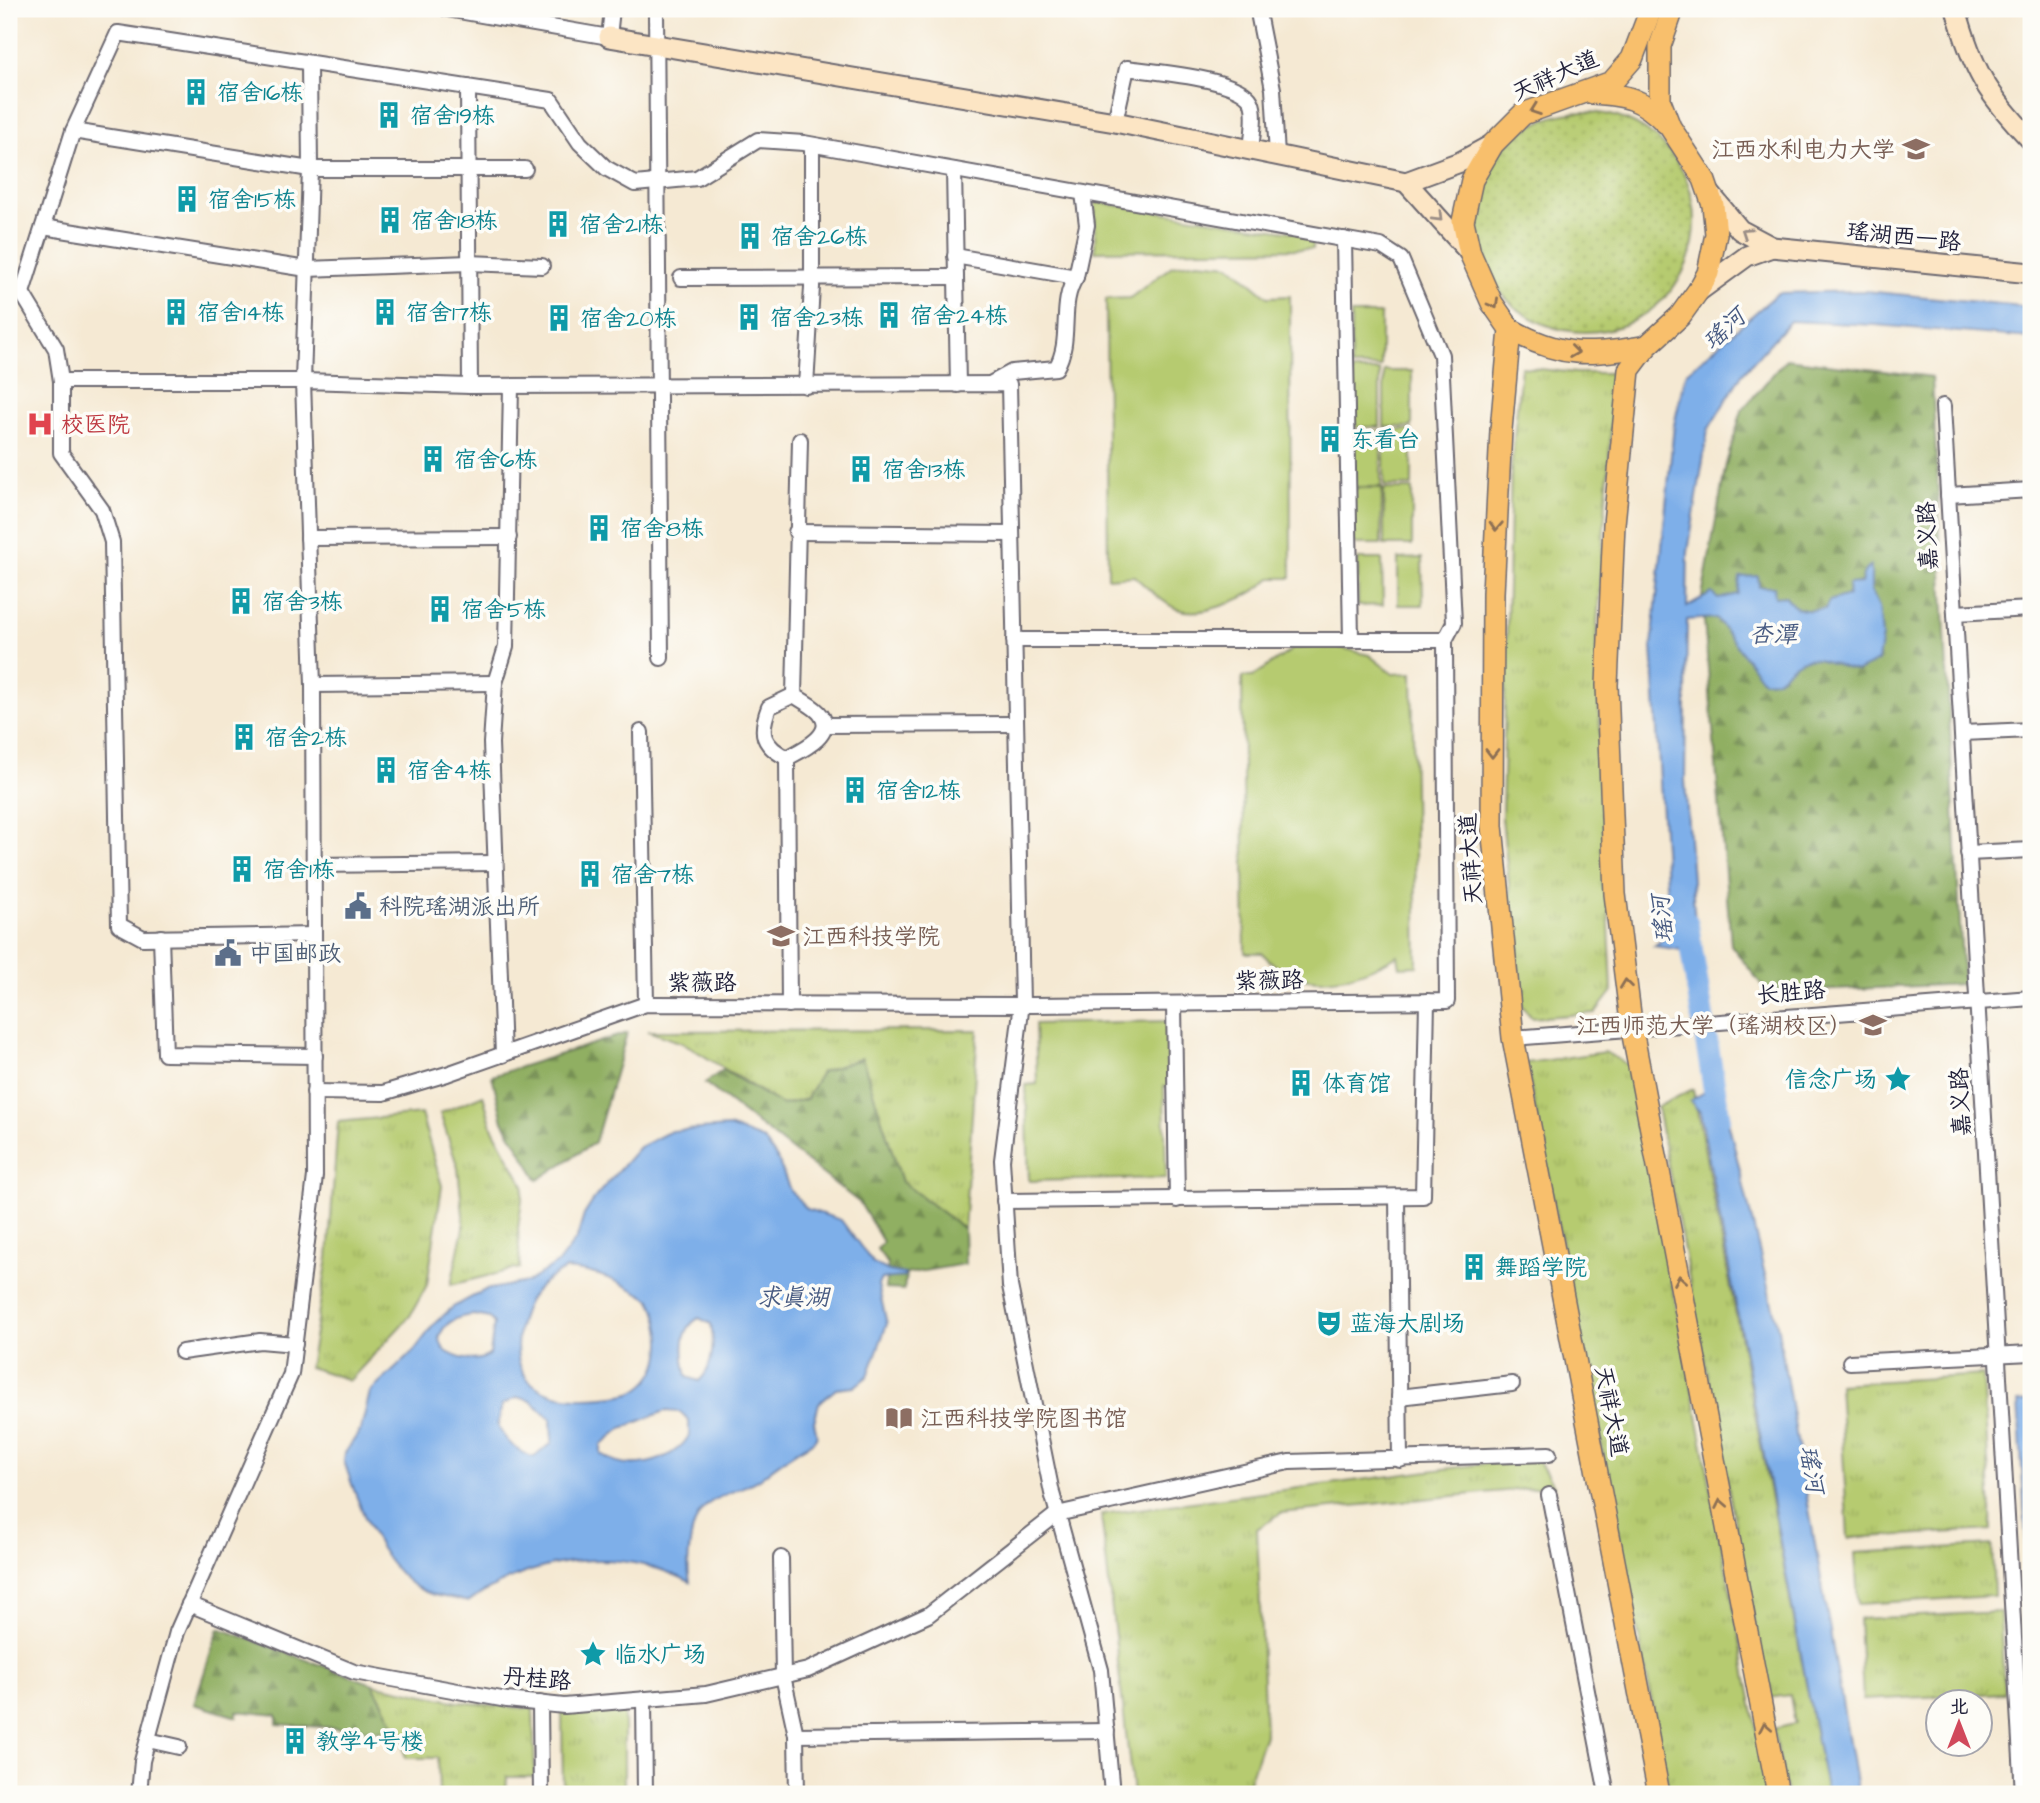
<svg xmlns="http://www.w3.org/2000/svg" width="2040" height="1803" viewBox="0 0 2040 1803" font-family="'Architects Daughter','LXGW WenKai TC',sans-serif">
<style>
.grass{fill:url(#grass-tufts);stroke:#6c7655;stroke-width:2}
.forest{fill:url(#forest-firs);stroke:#59684e;stroke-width:2}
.park{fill:url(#park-dots);stroke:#6c7655;stroke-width:2}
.garden{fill:#b6cb6f;stroke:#6c7655;stroke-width:2}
.water{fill:#7eafe9;stroke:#506892;stroke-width:2;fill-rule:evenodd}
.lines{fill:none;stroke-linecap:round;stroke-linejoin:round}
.river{stroke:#7eafe9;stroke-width:23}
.street-casing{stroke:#6c6870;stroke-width:18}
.secondary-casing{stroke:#6c6870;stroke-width:23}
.primary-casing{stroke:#6c6870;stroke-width:24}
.street{stroke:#fff;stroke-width:14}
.secondary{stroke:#fce5c4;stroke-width:19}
.primary{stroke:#f8bf6c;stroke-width:21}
.oneway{stroke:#8d7054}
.oneway2{stroke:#9a8d86}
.labels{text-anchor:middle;stroke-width:7;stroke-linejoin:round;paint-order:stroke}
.street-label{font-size:23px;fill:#22223b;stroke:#fdfcf7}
.culture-label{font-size:23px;fill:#0d838f;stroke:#fdfcf7;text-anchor:start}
.education-label{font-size:23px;fill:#785e54;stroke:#fdfcf7;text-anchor:end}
.health-label{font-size:23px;fill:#be3a42;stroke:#fdfcf7;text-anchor:start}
.service-label{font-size:23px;fill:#4e5e75;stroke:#fdfcf7;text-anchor:start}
.water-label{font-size:24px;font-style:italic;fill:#475a81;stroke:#fdfcf7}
</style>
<defs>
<pattern id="grass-tufts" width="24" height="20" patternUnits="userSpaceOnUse" patternTransform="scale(1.75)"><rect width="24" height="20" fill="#b6cb6f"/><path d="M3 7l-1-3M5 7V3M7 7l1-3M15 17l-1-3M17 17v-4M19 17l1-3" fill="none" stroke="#9cae61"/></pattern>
<pattern id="forest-firs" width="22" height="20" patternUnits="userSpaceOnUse" patternTransform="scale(1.75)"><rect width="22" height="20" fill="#90af62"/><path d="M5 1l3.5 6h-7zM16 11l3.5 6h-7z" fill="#758e52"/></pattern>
<pattern id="park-dots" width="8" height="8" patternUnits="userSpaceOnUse" patternTransform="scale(1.75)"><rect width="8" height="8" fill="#b6cb6f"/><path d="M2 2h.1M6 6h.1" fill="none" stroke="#9cae61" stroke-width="1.8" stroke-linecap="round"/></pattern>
</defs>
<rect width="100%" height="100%" fill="#fdfcf7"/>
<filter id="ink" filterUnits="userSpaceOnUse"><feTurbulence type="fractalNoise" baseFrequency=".0143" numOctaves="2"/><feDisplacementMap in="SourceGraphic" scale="14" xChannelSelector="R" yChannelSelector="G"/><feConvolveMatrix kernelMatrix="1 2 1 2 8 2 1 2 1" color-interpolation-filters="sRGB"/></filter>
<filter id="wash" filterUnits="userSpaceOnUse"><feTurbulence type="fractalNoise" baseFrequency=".00686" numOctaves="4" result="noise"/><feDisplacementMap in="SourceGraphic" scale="28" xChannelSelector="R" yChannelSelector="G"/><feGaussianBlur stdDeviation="1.57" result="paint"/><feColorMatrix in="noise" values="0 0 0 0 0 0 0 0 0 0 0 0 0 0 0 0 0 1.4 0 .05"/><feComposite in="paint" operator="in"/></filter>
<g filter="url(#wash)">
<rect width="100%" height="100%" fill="#f5e9d3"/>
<g class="grass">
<polygon points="1521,367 1576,373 1615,373 1596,640 1612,991 1595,1013 1532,1018 1522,1006 1502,818 1511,470"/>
<polygon points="978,1030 964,1229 902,1182 862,1058 821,1072 807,1099 782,1105 685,1044 648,1031"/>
<polygon points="1605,1052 1631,1067 1769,1794 1670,1794 1526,1063"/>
<polygon points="1693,1089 1827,1794 1787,1794 1773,1729 1795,1724 1790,1695 1768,1698 1657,1107"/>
<polygon points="483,1095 492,1127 524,1186 518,1228 520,1268 451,1285 464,1224 458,1168 440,1113"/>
<polygon points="421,1114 442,1186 427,1285 410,1316 350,1380 309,1367 328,1258 338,1122"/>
<polygon points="1983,1375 1992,1530 1848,1538 1839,1384"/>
<polygon points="1536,1457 1554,1486 1281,1513 1257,1529 1265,1734 1245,1794 1133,1794 1101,1514"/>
<polygon points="1992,1545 1994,1596 1858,1604 1855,1553"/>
<polygon points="2000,1612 2004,1693 1863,1700 1859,1619"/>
<polygon points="373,1684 458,1702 533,1709 535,1777 507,1777 506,1794 439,1794 438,1758 405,1758 403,1732 398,1732"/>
<polygon points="624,1711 624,1794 563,1794 562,1712"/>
</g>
<g class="forest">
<polygon points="1786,359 1932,377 1963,984 1768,993 1731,945 1702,597 1726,464 1742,410"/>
<polygon points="627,1033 595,1142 538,1180 503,1121 492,1076"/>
<polygon points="862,1058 902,1182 964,1229 965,1264 906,1274 904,1290 885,1289 888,1264 877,1249 883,1242 860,1203 705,1083 723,1070 782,1105 807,1099 821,1072"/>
<polygon points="219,1628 373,1684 398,1732 277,1724 277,1715 237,1711 237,1717 194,1704"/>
</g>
<circle class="park" cx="1585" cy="222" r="110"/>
<g class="garden">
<polygon points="1095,202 1313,235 1313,249 1095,251"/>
<path d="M1198,262L1230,265L1268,297L1290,296L1291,578H1271C1252,596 1204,619 1177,609C1161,602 1147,587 1134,576L1108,578L1106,299L1130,298L1172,266Z"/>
<rect x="1351" y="314" width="30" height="53"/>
<rect x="1352" y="371" width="28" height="56"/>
<rect x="1384" y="371" width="28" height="56"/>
<rect x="1384" y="430" width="28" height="56"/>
<rect x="1352" y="431" width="29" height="56"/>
<polygon points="1353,488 1382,488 1381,544 1353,544"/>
<rect x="1384" y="489" width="28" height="56"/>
<polygon points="1422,558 1423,605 1398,605 1398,559"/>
<polygon points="1358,559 1382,559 1383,605 1358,606"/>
<path d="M1328,644L1369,655L1393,674L1412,673L1417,966L1400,967L1398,955C1354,980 1300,996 1262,953H1245L1242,677H1252L1293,649Z"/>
<polygon points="1169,1021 1171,1087 1164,1086 1166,1178 1029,1181 1026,1085 1037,1084 1035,1024"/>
</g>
<g class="water">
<path d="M1864,291L2031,307V338L1876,325L1790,321L1742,374L1708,430L1688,552L1687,607L1712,593L1718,599L1738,594L1740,577L1758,576L1759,587H1774L1775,597L1786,596C1794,613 1809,611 1825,609L1829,601L1848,595L1849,584L1861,583L1864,572L1871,566V590L1879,607L1882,636L1878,661L1858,671C1815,662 1813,644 1777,680L1763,681L1716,618L1687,620L1685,780L1697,952L1654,946L1669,934L1652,646L1674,425L1686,373L1778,293Z"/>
<polygon points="1719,1083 1778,1329 1858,1794 1827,1794 1700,1112 1690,1101"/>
<path d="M729,1127L764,1140L778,1160L790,1190L807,1209L841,1220L873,1263L889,1271L905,1274L904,1277L881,1279L878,1285L887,1324L868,1376L854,1387L836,1389L819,1403L814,1422L817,1435L814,1441C794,1452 777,1464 760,1478C745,1489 719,1494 707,1505C689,1521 686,1561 690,1582C616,1545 535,1557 468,1602C456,1598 443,1598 431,1594C384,1580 358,1504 344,1461L345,1453L361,1429L370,1392L413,1352L436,1322L453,1307L485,1290L527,1282L558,1263L577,1238L584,1215L596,1196L639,1147L671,1131ZM566,1269C598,1271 623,1283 651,1300C664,1326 668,1368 640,1388C631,1395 615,1396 604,1397C555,1402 507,1391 519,1329C524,1299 539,1282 566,1269ZM474,1315L489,1318L494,1323L490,1354C477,1365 456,1358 444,1350L439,1338C444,1321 458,1316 474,1315ZM699,1318L711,1324C714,1342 714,1368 699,1381L687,1377C683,1358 678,1329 699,1318ZM518,1397L531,1401L551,1419L552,1443L534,1457C519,1454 503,1439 498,1425L502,1405ZM665,1411L680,1412L689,1420V1436C670,1464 628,1473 601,1454V1445L622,1428Z"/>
<polygon points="2031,1401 2031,1617 2018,1402"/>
</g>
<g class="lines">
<polyline class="river" points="1687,923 1719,1117"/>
</g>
</g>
<g filter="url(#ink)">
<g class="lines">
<defs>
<g id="street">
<polyline points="447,9 609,37 612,9"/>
<polyline points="656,9 661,658"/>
<polyline points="1259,18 1273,89 1277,155"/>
<polyline points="468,87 470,386"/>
<path d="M1115,122L1127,68C1153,72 1239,78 1251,101C1257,112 1252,137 1251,150"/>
<polyline points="73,131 310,169 525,169"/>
<polyline points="954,170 958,385"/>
<polyline points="43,227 307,269 469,263 542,266"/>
<polyline points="1344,239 1351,640"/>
<polyline points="955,256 1076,277 1087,225 1083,193"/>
<polyline points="681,278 956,277"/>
<polyline points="61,381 303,381 310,169 309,63"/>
<path d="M992,383L1012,372L1056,368C1073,340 1058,304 1076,277"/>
<polyline points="806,386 812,287 812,145"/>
<polyline points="1943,406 2023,1794"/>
<polyline points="1948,495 2031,490"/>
<polyline points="796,532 1012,534"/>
<polyline points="308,538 509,537"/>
<polyline points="1955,613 2031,609"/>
<polyline points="313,685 495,683"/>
<polyline points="794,695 800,440"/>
<path d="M794,695C802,701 816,707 821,715C836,735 800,751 787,758C762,745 759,733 769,707Z"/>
<polyline points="825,725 1016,724"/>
<polyline points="641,732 646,1004"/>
<polyline points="1962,733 2031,730"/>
<polyline points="787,758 789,1005"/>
<polyline points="1968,853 2031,850"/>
<polyline points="314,865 495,863"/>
<polyline points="314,935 143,938 119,925 112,542 102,510 61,453 61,381 56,349 22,293 73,131 118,33 551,100 580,143 606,168 635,184 697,178 758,140 804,143 1381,246 1401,259 1441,355 1454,623 1445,640"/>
<polyline points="161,937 165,1054 315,1056"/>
<polyline points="1174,1004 1177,1200"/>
<polyline points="1513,1038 2031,998"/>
<polyline points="503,1055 491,743 495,683 506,647 511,386"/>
<polyline points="314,1092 383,1093 447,1074 646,1004 1032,1005 1447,1001 1445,640 1014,640"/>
<polyline points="1397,1197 1400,1460"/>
<polyline points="1004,1201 1423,1196 1427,1001"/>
<polyline points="182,1352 260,1341 295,1344"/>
<polyline points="1850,1362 2031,1353"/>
<polyline points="1399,1397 1512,1384"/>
<polyline points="1549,1495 1607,1794"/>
<polyline points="781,1558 783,1676 796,1735 797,1794"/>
<polyline points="189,1604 354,1672 507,1700 564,1706 706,1694 808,1670 928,1615 1057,1514 1289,1462 1549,1454"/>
<polyline points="644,1699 645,1794"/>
<polyline points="540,1703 541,1794"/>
<polyline points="796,1735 1107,1731"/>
<polyline points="148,1740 179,1747"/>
<polyline points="139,1794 142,1761 177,1632 291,1374 315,1176 313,685 303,381 470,386 1009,384 1022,1003 1002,1160 1010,1286 1052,1493 1101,1670 1112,1794"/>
</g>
<g id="secondary">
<path d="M1956,9C1973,71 1987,94 2031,140"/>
<polyline points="609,37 1115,122 1406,182 1460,162 1493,144"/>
<polyline points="1406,182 1470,253"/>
<polyline points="1772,247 2031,273"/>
<polyline points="1699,291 1747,256 1772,247 1740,230 1708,191"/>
</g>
<g id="primary">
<polyline points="1651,9 1632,59 1612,82 1523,114 1493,144 1472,180 1463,221 1470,253 1492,303 1510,329 1501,430 1493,593 1492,826 1513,1038 1659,1794"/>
<polyline points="1673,9 1660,46 1660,101 1670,127 1704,179 1713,205 1716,234 1708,273 1698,291 1680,316 1647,346 1629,370 1614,524 1607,685 1615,894 1632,1030 1778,1794"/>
<path d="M1592,93C1627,95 1641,98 1666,123"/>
<path d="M1510,329C1560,358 1592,356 1647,346"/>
</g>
</defs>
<use href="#street" class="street-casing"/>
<use href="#secondary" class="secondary-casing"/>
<use href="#primary" class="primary-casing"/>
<use href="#street" class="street"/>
<use href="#secondary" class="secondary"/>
<use href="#primary" class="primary"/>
</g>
<defs><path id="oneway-chevron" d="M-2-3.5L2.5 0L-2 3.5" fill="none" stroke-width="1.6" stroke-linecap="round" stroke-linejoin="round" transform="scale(1.75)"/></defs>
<g class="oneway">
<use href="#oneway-chevron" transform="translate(1535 110) rotate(160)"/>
<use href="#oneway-chevron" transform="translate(1494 304) rotate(60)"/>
<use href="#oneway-chevron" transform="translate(1574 352) rotate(8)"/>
<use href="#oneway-chevron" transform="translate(1496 526) rotate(93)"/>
<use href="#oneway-chevron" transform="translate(1492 753) rotate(90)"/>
<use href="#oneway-chevron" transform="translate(1626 984) rotate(-97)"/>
<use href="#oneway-chevron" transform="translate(1680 1280) rotate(-100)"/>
<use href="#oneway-chevron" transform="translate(1721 1504) rotate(-101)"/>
<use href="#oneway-chevron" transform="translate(1765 1727) rotate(-101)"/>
</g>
<g class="oneway2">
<use href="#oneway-chevron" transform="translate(1438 217) rotate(45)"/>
<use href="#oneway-chevron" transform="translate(1746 232) rotate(-146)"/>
</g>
</g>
<defs>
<symbol id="building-bare" viewBox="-9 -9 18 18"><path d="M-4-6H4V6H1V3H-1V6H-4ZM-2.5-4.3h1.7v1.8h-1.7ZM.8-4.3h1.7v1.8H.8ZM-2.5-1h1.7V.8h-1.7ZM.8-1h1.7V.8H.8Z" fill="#0f9aa8" stroke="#fdfcf7" stroke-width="2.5" paint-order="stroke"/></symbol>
<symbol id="university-bare" viewBox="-9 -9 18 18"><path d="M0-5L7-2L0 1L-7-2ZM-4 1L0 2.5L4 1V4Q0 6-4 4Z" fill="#8d6e63" stroke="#fdfcf7" stroke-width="2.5" paint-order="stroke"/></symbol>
<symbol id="hospital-bare" viewBox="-9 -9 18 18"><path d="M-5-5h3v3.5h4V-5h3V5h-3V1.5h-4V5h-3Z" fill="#e0444e" stroke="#fdfcf7" stroke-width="2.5" paint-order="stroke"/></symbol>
<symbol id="civic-bare" viewBox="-9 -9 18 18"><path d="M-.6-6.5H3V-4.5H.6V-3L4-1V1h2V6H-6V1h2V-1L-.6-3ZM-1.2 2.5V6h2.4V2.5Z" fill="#5c6f8a" stroke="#fdfcf7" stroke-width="2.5" paint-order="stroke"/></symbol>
<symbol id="sight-bare" viewBox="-9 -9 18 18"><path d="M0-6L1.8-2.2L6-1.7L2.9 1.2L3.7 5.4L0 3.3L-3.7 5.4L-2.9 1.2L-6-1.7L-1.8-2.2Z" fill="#0f9aa8" stroke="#fdfcf7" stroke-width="2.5" paint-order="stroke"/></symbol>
<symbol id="theatre-bare" viewBox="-9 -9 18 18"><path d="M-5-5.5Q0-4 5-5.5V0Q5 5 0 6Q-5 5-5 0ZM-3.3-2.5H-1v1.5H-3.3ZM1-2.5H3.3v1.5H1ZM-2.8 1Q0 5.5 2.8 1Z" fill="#0f9aa8" stroke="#fdfcf7" stroke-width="2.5" paint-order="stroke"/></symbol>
<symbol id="library-bare" viewBox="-9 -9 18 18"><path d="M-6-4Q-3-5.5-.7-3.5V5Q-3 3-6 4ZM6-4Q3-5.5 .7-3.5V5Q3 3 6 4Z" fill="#8d6e63" stroke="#fdfcf7" stroke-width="2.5" paint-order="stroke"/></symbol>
</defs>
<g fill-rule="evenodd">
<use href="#building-bare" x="177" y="73" width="38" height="38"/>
<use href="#building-bare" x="370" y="96" width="38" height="38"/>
<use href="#university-bare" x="1897" y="130" width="38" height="38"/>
<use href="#building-bare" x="168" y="180" width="38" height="38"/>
<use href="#building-bare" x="371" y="201" width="38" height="38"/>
<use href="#building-bare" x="539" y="205" width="38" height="38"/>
<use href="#building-bare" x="731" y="217" width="38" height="38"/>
<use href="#building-bare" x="157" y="293" width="38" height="38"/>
<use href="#building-bare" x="366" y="293" width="38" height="38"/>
<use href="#building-bare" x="870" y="296" width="38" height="38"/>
<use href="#building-bare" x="730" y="298" width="38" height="38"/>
<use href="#building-bare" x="540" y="299" width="38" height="38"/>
<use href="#hospital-bare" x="21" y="405" width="38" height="38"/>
<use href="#building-bare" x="1311" y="420" width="38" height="38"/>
<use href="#building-bare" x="414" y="440" width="38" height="38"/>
<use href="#building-bare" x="842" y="450" width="38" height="38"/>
<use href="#building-bare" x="580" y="509" width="38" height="38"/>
<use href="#building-bare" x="222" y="582" width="38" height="38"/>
<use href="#building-bare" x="421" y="590" width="38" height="38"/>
<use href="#building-bare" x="225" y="718" width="38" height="38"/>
<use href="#building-bare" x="367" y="751" width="38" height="38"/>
<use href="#building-bare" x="836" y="771" width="38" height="38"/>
<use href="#building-bare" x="223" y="850" width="38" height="38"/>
<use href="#building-bare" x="571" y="855" width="38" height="38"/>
<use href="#civic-bare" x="339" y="887" width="38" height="38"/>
<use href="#university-bare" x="762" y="917" width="38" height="38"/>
<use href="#civic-bare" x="209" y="934" width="38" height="38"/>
<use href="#university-bare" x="1854" y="1006" width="38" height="38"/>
<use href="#sight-bare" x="1879" y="1060" width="38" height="38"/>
<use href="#building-bare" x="1282" y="1064" width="38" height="38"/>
<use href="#building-bare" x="1455" y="1248" width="38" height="38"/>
<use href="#theatre-bare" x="1310" y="1304" width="38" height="38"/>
<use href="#library-bare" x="880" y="1399" width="38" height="38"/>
<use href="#sight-bare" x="574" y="1635" width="38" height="38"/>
<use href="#building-bare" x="276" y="1722" width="38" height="38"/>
</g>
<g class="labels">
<g class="street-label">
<text transform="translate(1555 75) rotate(-24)" y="8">天祥大道</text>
<text transform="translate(1904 236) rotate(6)" y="8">瑶湖西一路</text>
<text transform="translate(1927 536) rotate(-93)" y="8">嘉义路</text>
<text transform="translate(1470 859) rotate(-94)" y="8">天祥大道</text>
<text transform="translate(1269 980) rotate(-1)" y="8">紫薇路</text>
<text x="702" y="990">紫薇路</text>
<text transform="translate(1791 992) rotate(-5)" y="8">长胜路</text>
<text transform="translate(1960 1102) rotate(-93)" y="8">嘉义路</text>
<text transform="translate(1612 1411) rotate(79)" y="8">天祥大道</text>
<text transform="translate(537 1678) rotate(5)" y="8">丹桂路</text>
</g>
<g class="culture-label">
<text x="217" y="100">宿舍16栋</text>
<text x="410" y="123">宿舍19栋</text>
<text x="208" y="207">宿舍15栋</text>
<text x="411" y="228">宿舍18栋</text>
<text x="579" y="232">宿舍21栋</text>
<text x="771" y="244">宿舍26栋</text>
<text x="197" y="320">宿舍14栋</text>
<text x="406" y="320">宿舍17栋</text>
<text x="910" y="323">宿舍24栋</text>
<text x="770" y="325">宿舍23栋</text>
<text x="580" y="326">宿舍20栋</text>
<text x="1351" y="447">东看台</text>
<text x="454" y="467">宿舍6栋</text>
<text x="882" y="477">宿舍13栋</text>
<text x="620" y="536">宿舍8栋</text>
<text x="262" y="609">宿舍3栋</text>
<text x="461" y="617">宿舍5栋</text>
<text x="265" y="745">宿舍2栋</text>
<text x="407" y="778">宿舍4栋</text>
<text x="876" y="798">宿舍12栋</text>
<text x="263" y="877">宿舍1栋</text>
<text x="611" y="882">宿舍7栋</text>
<text x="1877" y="1087" text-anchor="end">信念广场</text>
<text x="1322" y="1091">体育馆</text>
<text x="1495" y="1275">舞蹈学院</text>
<text x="1350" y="1331">蓝海大剧场</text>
<text x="614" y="1662">临水广场</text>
<text x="316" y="1749">教学4号楼</text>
</g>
<g class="education-label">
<text x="1895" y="157">江西水利电力大学</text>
<text x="802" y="944" text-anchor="start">江西科技学院</text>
<text x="1852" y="1033">江西师范大学（瑶湖校区）</text>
<text x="920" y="1426" text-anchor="start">江西科技学院图书馆</text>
</g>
<g class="health-label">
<text x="61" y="432">校医院</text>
</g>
<g class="service-label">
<text x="379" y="914">科院瑶湖派出所</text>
<text x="249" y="961">中国邮政</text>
</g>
<g class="water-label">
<text transform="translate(1724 329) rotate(-43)" y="8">瑶河</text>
<text x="1773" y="642">杏潭</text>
<text transform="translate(1662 919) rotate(-96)" y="8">瑶河</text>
<text x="793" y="1305">求真湖</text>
<text transform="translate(1812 1469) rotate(80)" y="8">瑶河</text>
</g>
</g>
<rect width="2040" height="1803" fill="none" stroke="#fdfcf7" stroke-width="35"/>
<g transform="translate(1959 1723)"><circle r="33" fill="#fdfcf7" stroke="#a5a5ac" stroke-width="2"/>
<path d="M0-5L12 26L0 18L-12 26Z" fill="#d1495b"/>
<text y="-10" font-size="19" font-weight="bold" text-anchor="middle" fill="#22223b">北</text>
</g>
</svg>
